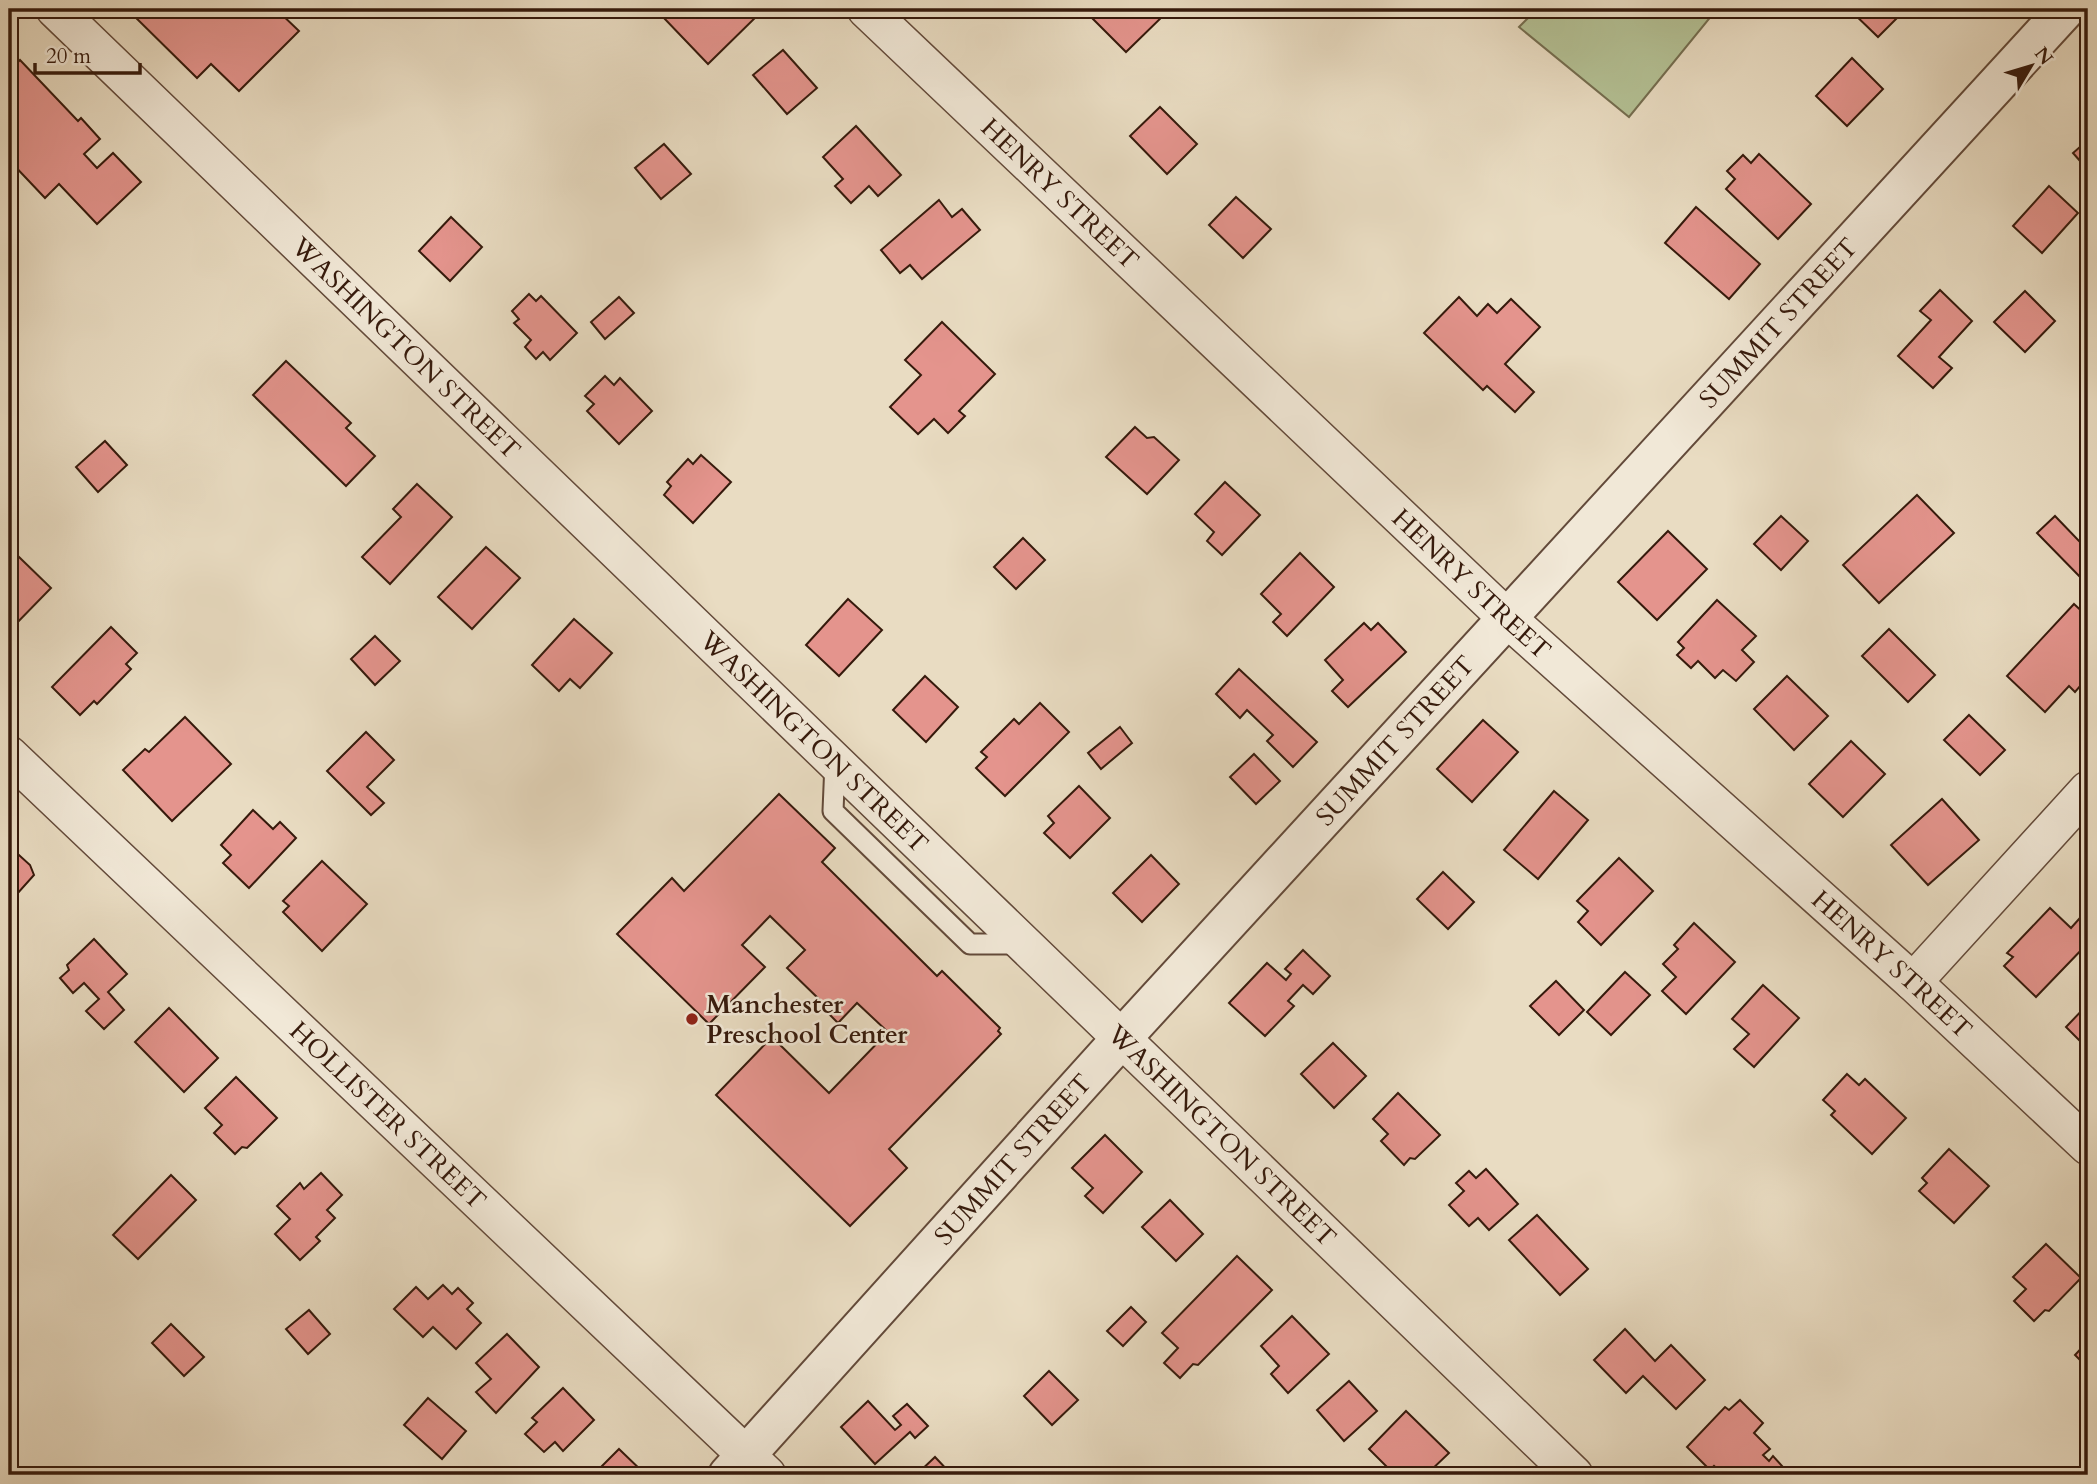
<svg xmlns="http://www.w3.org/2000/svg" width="2097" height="1484" viewBox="0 0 2097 1484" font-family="Cardo,serif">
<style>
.green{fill:#b4c195;stroke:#756e50;stroke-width:2}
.building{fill:#e4948d;stroke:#361a0c;stroke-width:2}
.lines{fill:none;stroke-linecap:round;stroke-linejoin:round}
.service-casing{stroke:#634a3a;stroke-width:23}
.minor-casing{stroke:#634a3a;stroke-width:40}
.tertiary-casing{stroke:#634a3a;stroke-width:42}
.service{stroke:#f1e8d7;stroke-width:19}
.minor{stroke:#f1e8d7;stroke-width:37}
.tertiary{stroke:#f1e8d7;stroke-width:38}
.poi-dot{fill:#8f2418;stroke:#f1e8d7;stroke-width:2.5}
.labels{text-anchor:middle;stroke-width:5;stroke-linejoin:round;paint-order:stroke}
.street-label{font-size:26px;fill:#361a0c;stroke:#f1e8d7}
.poi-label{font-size:26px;font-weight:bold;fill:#361a0c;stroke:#f1e8d7;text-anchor:start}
</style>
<rect width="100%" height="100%" fill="#e9dcc2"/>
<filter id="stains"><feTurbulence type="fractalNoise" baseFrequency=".00286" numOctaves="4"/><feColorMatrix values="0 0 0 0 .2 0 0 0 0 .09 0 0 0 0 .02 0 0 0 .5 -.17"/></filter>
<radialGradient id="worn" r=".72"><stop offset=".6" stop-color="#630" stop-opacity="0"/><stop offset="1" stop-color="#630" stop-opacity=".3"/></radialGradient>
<polygon class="green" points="1537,9 1717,9 1629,117 1519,27"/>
<g class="building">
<polygon points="127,9 276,9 299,31 239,91 211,64 197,78"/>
<polygon points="669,9 740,9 743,11 758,9 761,12 708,64 662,16"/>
<polygon points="1096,9 1164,9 1165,14 1126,52 1089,15"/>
<polygon points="1849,9 1906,9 1878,37"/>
<polygon points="783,50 817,88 787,114 753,75"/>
<polygon points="1852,58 1883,89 1847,126 1816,96"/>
<polygon points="20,60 78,121 81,118 100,139 84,154 97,168 113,153 141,182 97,224 59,184 45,198 9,160 9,71"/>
<polygon points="1160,107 1197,144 1167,174 1130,136"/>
<polygon points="856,126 901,175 878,196 869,186 851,203 835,186 843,179 823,157"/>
<polygon points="2088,140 2088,170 2073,153"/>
<polygon points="664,144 691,174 661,199 635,168"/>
<polygon points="1759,154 1811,204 1778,239 1726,189 1735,179 1727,171 1743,155 1751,163"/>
<polygon points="2049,186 2078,213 2042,253 2013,226"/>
<polygon points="1236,197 1271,229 1243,258 1209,225"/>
<polygon points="939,200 952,217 962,209 980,230 922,279 910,265 900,273 881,250"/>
<polygon points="1696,207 1760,264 1729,299 1665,243"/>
<polygon points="451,217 482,247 450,281 419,251"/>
<polygon points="1940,290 1972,321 1939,357 1952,368 1933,388 1898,356 1931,320 1920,311"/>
<polygon points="2025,291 2055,321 2025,352 1994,322"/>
<polygon points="529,294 536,301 541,296 577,333 550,360 543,352 536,359 525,347 531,340 514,323 519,319 512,311"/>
<polygon points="619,297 634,313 605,339 591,322"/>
<polygon points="1459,297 1477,316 1488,304 1497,313 1511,299 1540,327 1505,364 1534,392 1515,412 1487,386 1483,390 1424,333"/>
<polygon points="942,322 995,374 959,411 965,416 948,433 934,419 918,434 890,407 921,375 905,360"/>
<polygon points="286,361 351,423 346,428 375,456 346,486 253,395"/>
<polygon points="605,376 614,385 620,378 652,411 619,444 587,411 594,404 585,396"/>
<polygon points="1135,427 1147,438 1154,437 1179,460 1147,494 1106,457"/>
<polygon points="105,441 127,465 98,492 76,467"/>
<polygon points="701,455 731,482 693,523 664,495 671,486 667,482 688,459 693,464"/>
<polygon points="1225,482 1260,515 1222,555 1207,541 1214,532 1195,514"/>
<polygon points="417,484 452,517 390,584 362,557 401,517 393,509"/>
<polygon points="1917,495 1954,533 1879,603 1843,565"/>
<polygon points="1781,516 1808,541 1781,570 1754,544"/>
<polygon points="2055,516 2079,541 2088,536 2088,581 2086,583 2037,533"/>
<polygon points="1668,531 1707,569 1657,620 1618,582"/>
<polygon points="1023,538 1045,560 1016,589 994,567"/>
<polygon points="486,547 520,578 472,629 438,597"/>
<polygon points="1300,553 1334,587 1287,636 1273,622 1281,614 1261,594"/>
<polygon points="18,556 51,588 9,631 9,566"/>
<polygon points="848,599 882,630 839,676 806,645"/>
<polygon points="1717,600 1756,636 1742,650 1754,662 1736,681 1723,670 1715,678 1698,661 1691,668 1677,655 1684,648 1678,642"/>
<polygon points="2074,604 2088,617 2088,677 2075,692 2069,686 2045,712 2007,676"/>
<polygon points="574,619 612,653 580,688 570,679 559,691 532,665"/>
<polygon points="1364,623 1371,630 1378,623 1406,652 1348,707 1332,691 1343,680 1325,660"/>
<polygon points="111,627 137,653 126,664 131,669 97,704 94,701 80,715 52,687"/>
<polygon points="1889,629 1935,675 1908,702 1862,656"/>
<polygon points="375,636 400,661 375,685 351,659"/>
<polygon points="1239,669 1317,742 1293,767 1267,741 1273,735 1247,710 1240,718 1216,694"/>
<polygon points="925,676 958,707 926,742 893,710"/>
<polygon points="1787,676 1828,716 1794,750 1754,709"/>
<polygon points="1040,703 1069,732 1005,796 976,768 987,757 981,752 1014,719 1019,724"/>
<polygon points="1969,715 2005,750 1980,775 1944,740"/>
<polygon points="185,717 231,764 172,821 123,770 145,749 149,752"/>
<polygon points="1483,720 1518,752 1472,802 1437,769"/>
<polygon points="1120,727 1132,743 1101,769 1088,753"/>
<polygon points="366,732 394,760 367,787 384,803 371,815 327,771"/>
<polygon points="1851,741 1885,774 1843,817 1809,784"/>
<polygon points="1254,754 1280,781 1256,804 1230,777"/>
<polygon points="1079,786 1110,818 1070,858 1044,833 1054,823 1048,816"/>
<polygon points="1554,791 1588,820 1538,879 1504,850"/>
<polygon points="779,794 835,848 822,862 937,976 942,971 1000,1028 998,1031 1001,1034 889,1149 907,1168 850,1226 716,1095 772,1037 829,1093 888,1032 857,1003 838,1023 823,1008 825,1005 787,968 805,950 770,916 742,945 765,967 709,1024 617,934 672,878 684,891"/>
<polygon points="1942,799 1979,840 1928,885 1891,845"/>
<polygon points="253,810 273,829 280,822 296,838 249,888 223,863 231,855 221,845"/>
<polygon points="9,846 30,865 34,875 9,903"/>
<polygon points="1151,855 1179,884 1142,922 1113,893"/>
<polygon points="1619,858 1653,891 1601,945 1578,922 1588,911 1577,901"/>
<polygon points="322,861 367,904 322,951 283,912 289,906 283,901"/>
<polygon points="1443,872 1474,902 1448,929 1417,899"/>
<polygon points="2050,908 2071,928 2079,919 2088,928 2088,943 2036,997 2004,966 2013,957 2007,953"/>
<polygon points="1694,923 1735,962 1686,1014 1662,991 1676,977 1663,964 1678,949 1674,945"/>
<polygon points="94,939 127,974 108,992 124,1010 104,1029 86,1011 99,999 84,983 73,993 60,978 69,970 67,965"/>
<polygon points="1303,950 1330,976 1313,994 1303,985 1288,1001 1294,1006 1265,1036 1229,1003 1267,963 1286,980 1291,974 1285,969"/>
<polygon points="1625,972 1650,995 1611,1035 1587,1012"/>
<polygon points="1556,981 1584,1010 1559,1035 1530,1006"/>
<polygon points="1763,985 1799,1018 1754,1067 1734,1049 1749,1034 1732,1019"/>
<polygon points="2088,1004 2088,1049 2066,1027"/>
<polygon points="169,1008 218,1058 184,1092 135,1042"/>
<polygon points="1333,1043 1366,1076 1334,1108 1301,1074"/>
<polygon points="1847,1074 1859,1085 1865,1079 1906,1118 1872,1154 1831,1115 1835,1111 1823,1100"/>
<polygon points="236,1077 277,1118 247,1148 242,1147 235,1154 214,1133 222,1125 205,1108"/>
<polygon points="1398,1093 1440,1135 1415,1159 1410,1158 1404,1165 1381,1141 1388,1134 1373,1119"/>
<polygon points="1105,1135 1142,1172 1103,1213 1085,1196 1093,1188 1072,1168"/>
<polygon points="1949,1149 1989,1186 1954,1223 1919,1191 1927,1183 1922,1178"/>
<polygon points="1486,1169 1518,1204 1489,1230 1478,1218 1469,1226 1449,1205 1464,1191 1456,1183 1469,1171 1476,1178"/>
<polygon points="321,1173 342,1195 327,1210 335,1218 316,1237 320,1241 300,1260 275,1234 290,1219 277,1206 300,1183 304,1189"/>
<polygon points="171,1175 196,1200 138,1259 113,1235"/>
<polygon points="1170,1200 1203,1234 1176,1261 1142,1227"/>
<polygon points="1537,1215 1588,1269 1560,1295 1509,1240"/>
<polygon points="2046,1244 2081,1278 2049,1311 2045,1310 2034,1321 2014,1301 2026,1289 2013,1277"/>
<polygon points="1237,1256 1272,1290 1198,1365 1193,1364 1180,1378 1164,1363 1178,1348 1162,1333"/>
<polygon points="443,1285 452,1294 458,1288 473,1303 467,1309 481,1323 456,1349 433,1327 423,1337 394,1309 416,1287 428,1299"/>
<polygon points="1131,1307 1146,1322 1123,1346 1107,1331"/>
<polygon points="309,1310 330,1334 308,1354 286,1329"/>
<polygon points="1292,1316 1329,1354 1288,1393 1271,1374 1279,1366 1261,1346"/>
<polygon points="171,1324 204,1357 184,1376 152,1343"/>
<polygon points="1625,1329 1655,1361 1671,1345 1705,1380 1676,1409 1643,1376 1626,1393 1594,1360"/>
<polygon points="507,1334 539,1367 496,1413 476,1392 491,1379 476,1363"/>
<polygon points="2088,1341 2088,1368 2075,1355"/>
<polygon points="1049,1371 1078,1400 1052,1425 1024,1396"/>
<polygon points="1349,1381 1377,1411 1344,1441 1317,1410"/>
<polygon points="563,1388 594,1420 563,1451 555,1442 544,1452 525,1434 537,1422 532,1418"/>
<polygon points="428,1398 466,1431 442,1459 404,1425"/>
<polygon points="1740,1400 1763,1423 1754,1433 1770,1449 1763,1455 1769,1461 1773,1456 1790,1475 1754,1475 1748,1469 1742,1475 1724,1475 1714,1466 1710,1470 1687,1447 1725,1407 1729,1410"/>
<polygon points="868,1401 895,1430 901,1425 893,1416 907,1404 928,1426 915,1438 910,1432 875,1464 841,1427"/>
<polygon points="1406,1411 1449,1453 1426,1475 1395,1475 1369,1449"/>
<polygon points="619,1449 646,1475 593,1475"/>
<polygon points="935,1457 952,1475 916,1475"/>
</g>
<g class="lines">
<defs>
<polyline id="service" points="835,763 833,811 970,944 1023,944"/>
<g id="minor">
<path id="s1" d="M55,9L1574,1475"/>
<path id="s2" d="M866,9L1509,620L1913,982L2088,1146"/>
<path id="s3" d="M9,755L767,1475"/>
<polyline points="1913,982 2088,790"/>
</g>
<g id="tertiary">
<path id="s4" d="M728,1475L1121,1039L2066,9"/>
</g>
</defs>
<use href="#service" class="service-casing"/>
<use href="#minor" class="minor-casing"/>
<use href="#tertiary" class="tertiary-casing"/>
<use href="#service" class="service"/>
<use href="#minor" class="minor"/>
<use href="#tertiary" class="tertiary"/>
</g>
<circle class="poi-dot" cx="692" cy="1019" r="7"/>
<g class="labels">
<g class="street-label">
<text dy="9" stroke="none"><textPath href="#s2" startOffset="268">HENRY STREET</textPath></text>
<text dy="9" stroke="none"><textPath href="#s4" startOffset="1559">SUMMIT STREET</textPath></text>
<text dy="9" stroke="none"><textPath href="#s1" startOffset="488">WASHINGTON STREET</textPath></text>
<text dy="9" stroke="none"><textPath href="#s2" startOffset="835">HENRY STREET</textPath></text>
<text dy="9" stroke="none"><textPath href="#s4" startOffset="992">SUMMIT STREET</textPath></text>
<text dy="9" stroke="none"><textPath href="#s1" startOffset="1055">WASHINGTON STREET</textPath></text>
<text dy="9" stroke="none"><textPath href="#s2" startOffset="1402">HENRY STREET</textPath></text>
<text dy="9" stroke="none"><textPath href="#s3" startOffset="523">HOLLISTER STREET</textPath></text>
<text dy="9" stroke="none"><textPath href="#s1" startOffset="1622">WASHINGTON STREET</textPath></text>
<text dy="9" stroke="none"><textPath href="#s4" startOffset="425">SUMMIT STREET</textPath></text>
</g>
<g class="poi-label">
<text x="706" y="1013">Manchester<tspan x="706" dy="30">Preschool Center</tspan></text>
</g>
</g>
<rect width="2097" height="1484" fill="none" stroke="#e9dcc2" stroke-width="35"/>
<rect x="10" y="10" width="2076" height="1463" fill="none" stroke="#361a0c" stroke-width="3.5"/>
<rect x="18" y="18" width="2062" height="1449" fill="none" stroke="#361a0c" stroke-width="2"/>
<g transform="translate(2031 66) rotate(52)" stroke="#f1e8d7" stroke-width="5" paint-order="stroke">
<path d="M0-5L12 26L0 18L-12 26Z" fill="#361a0c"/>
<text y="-10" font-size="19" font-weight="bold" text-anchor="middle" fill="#361a0c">N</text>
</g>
<path d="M35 63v10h105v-10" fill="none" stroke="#361a0c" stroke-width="3.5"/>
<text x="46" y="63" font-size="21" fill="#361a0c" stroke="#f1e8d7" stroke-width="5" paint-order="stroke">20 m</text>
<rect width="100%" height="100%" filter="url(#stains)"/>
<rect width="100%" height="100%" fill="url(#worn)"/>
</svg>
